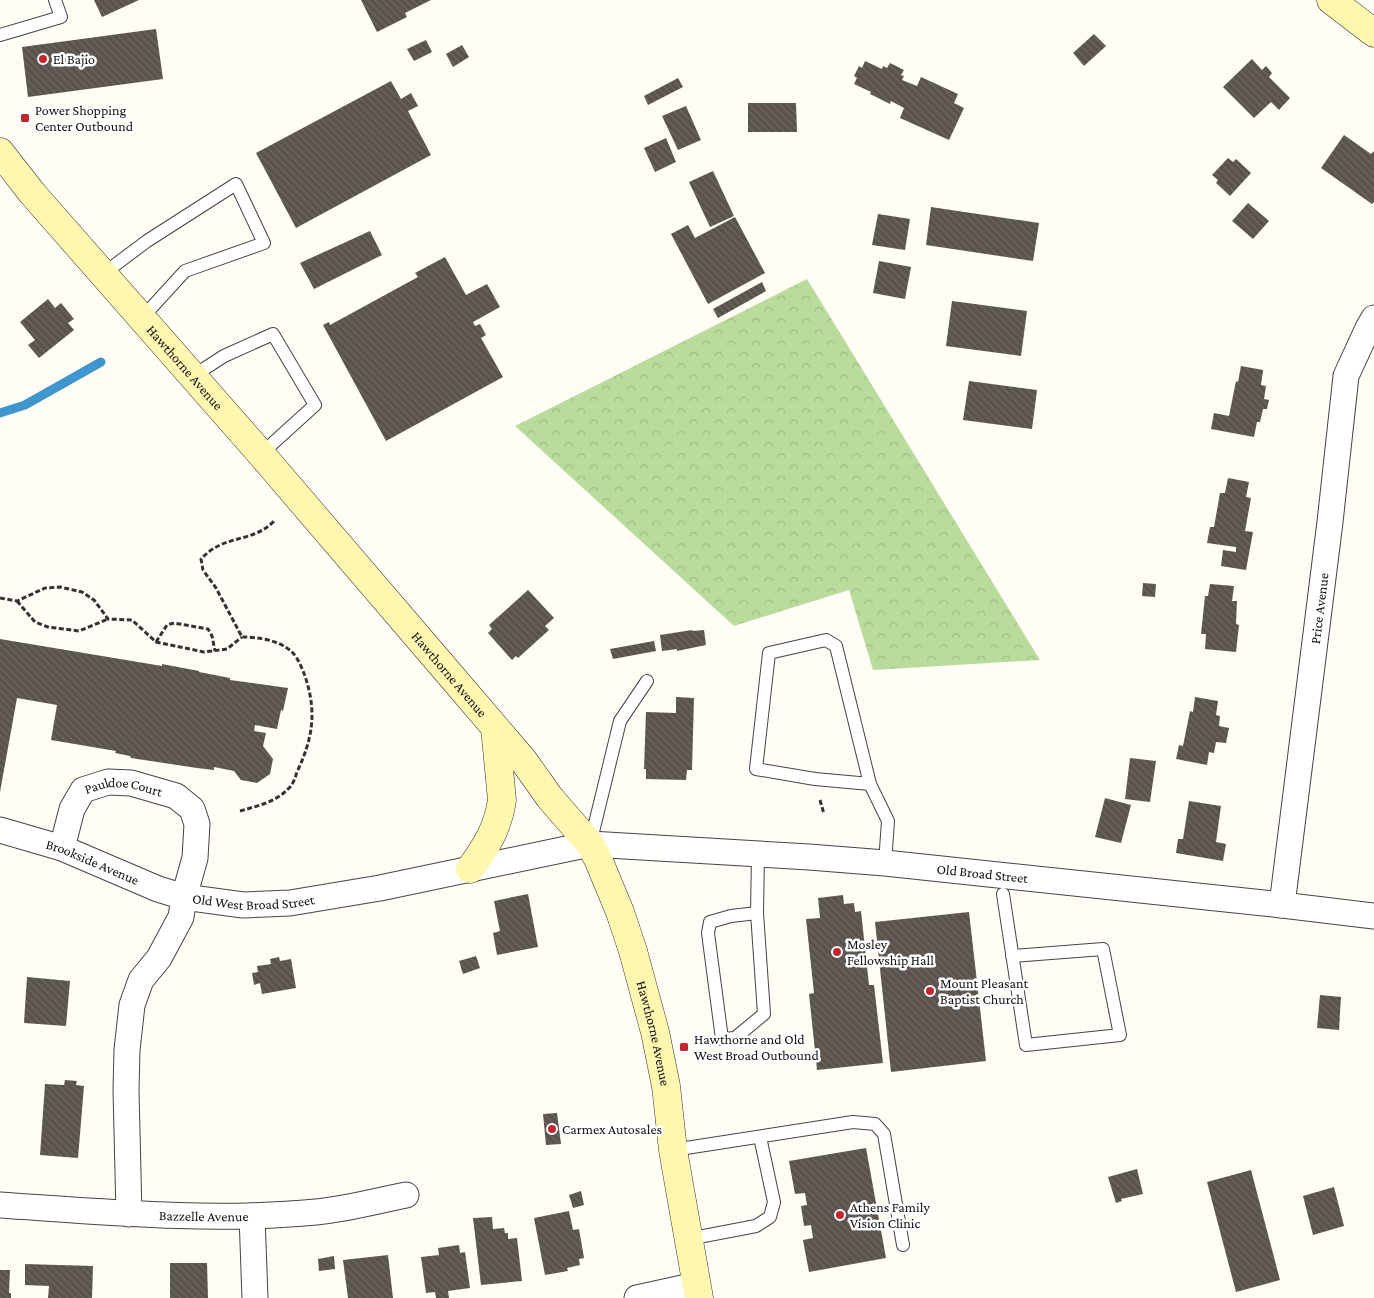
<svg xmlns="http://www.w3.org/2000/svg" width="1374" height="1298" viewBox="0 0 1374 1298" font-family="'Crimson Pro',serif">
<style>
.forest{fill:url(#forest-crowns)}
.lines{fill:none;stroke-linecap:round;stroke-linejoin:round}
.stream{stroke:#3f96cf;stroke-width:9}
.building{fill:url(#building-back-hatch)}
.lane-casing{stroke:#444;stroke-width:14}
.street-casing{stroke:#444;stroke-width:27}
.secondary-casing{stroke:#333;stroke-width:29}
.path{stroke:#333;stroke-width:3;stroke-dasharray:5 2.5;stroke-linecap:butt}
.lane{stroke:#fff;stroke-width:12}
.street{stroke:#fff;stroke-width:25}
.secondary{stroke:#fff6b0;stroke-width:28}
.poi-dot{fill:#c4262e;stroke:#fff;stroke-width:2}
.labels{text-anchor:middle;stroke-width:5;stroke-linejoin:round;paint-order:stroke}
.poi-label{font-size:14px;fill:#111;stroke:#fff;text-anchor:start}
.street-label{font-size:14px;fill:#111;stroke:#fff}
</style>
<defs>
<pattern id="forest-crowns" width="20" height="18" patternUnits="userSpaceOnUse" patternTransform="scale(1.25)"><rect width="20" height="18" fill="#b9dc9c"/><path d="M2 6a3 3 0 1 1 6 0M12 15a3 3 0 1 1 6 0" fill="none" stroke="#9ebc85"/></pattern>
<pattern id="building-back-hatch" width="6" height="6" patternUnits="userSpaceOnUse" patternTransform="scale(1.25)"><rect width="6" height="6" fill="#5a524d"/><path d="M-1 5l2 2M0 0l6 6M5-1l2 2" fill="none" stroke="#6d6662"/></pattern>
</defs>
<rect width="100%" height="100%" fill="#fffdf5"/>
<polygon class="forest" points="807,279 1040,660 873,670 849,590 734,626 515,426"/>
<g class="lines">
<polyline class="stream" points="0,413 25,405 101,362"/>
</g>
<g class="building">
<polygon points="94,0 139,0 102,17"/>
<polygon points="361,0 431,0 405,13 407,17 377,32"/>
<polygon points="156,29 163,79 28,97 22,47"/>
<polygon points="1094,34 1106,46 1084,66 1073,53"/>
<polygon points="426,40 432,52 414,61 407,49"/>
<polygon points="462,45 469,57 453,67 446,54"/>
<polygon points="1252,59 1262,70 1266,66 1272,73 1269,77 1290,98 1279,110 1271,102 1254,118 1223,87"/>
<polygon points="865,61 882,69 883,66 887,68 890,63 904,70 901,75 904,76 902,80 917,86 921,77 958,94 954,103 964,108 949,140 900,118 904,108 891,101 890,104 870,94 871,92 854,84 857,78 854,76 859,66 862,68"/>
<polygon points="678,78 683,87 648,105 644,96"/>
<polygon points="391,81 401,99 411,93 418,106 408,111 431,155 296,228 256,153"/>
<polygon points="748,103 796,103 797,132 748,132"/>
<polygon points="686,106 701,140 678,150 662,116"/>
<polygon points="1344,135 1371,154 1374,151 1374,202 1372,204 1321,168"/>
<polygon points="666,138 676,162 655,172 644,148"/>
<polygon points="1228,158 1233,162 1236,159 1251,173 1230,196 1216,183 1218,180 1212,175"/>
<polygon points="713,171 734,216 710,227 689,182"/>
<polygon points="1248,203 1269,221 1253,239 1232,221"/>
<polygon points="931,207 1039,223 1033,261 926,245"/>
<polygon points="878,214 910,219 905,250 872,245"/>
<polygon points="735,217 765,273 708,304 671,234 688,225 695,238"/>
<polygon points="370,231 382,255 314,289 300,263"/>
<polygon points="445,257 466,295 487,284 500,307 473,322 475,326 480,324 486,335 481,338 503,377 386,441 323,325 329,322 330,325 418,277 415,273"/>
<polygon points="879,261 911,267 905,299 873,293"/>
<polygon points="762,282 766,291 718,318 713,309"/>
<polygon points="48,299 55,308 61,303 74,319 68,323 74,330 39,358 28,345 35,340 20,322"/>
<polygon points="952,301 1027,311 1021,356 946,346"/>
<polygon points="1241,366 1263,370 1261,385 1266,386 1264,399 1269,400 1267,409 1263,409 1260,422 1257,422 1254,437 1211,429 1214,413 1229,416 1236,381 1238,382"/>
<polygon points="969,381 1037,390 1032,429 963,420"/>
<polygon points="1228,478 1249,482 1246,497 1251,498 1245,531 1253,532 1246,570 1221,566 1223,550 1236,552 1236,547 1207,543 1210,527 1214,527 1220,493 1225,493"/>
<polygon points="1143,583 1156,584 1155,597 1142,596"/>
<polygon points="1210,584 1234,586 1232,601 1237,601 1236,624 1239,625 1236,652 1205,649 1206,634 1201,634 1205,596 1208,596"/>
<polygon points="528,590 554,618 545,626 549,630 518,658 516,656 512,660 488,633 492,629 489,625"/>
<polygon points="692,630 693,631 704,630 706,645 677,651 677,649 662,651 660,635"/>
<polygon points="0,639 162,666 162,664 199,671 199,672 230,678 230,680 288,688 283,711 281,710 277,729 255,725 254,731 266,733 263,746 273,759 270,774 257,783 241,780 234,771 214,767 214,770 197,768 131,758 130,756 115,753 116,751 51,740 57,705 17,698 0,792"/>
<polygon points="654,641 656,651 613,659 610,649"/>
<polygon points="676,697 694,698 692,770 687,770 686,780 646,779 646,769 644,769 646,712 676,713"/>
<polygon points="1195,697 1218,701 1216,715 1220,716 1219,726 1229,728 1226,743 1216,742 1214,753 1209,752 1207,765 1176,759 1179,745 1183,746 1190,711 1193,712"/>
<polygon points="1130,758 1156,761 1150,802 1125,799"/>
<polygon points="1105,798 1131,805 1121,843 1095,837"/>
<polygon points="1189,801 1221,806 1216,842 1226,844 1223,861 1176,853 1178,839 1183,839"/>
<polygon points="528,894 538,947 497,955 493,933 500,931 494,901"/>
<polygon points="843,895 844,904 854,903 855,912 861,911 869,985 874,985 883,1063 817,1070 809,994 814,993 806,919 820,918 818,898"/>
<polygon points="969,912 986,1061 891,1072 875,922"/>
<polygon points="476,956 480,968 463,974 459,961"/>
<polygon points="279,957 280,961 291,959 296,988 262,994 260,983 254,985 252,973 258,972 257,966 271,964 270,959"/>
<polygon points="27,977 70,981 66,1026 24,1023"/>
<polygon points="1320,995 1341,997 1339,1030 1317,1028"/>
<polygon points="65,1080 77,1081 76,1085 84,1086 78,1158 40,1155 45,1084 64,1085"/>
<polygon points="557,1113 561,1144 546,1145 543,1114"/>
<polygon points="866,1148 886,1258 809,1272 803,1240 813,1238 811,1225 804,1226 801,1206 807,1205 805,1193 795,1194 789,1161"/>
<polygon points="1137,1169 1143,1194 1121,1199 1122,1201 1116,1203 1108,1177"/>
<polygon points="1251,1170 1280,1280 1236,1292 1207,1182"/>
<polygon points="1334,1187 1344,1226 1313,1235 1303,1196"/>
<polygon points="581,1191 584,1205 573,1208 569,1195"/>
<polygon points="569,1211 573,1230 579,1229 584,1258 579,1259 580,1265 567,1268 568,1271 545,1275 534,1218"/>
<polygon points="492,1217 493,1229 504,1228 505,1233 508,1233 508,1239 517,1238 522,1281 481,1285 473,1218"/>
<polygon points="459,1245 460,1253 465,1252 470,1288 448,1291 449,1298 436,1298 435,1292 426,1293 421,1257 439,1255 438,1248"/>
<polygon points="388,1255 393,1298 348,1298 343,1260"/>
<polygon points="334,1256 335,1269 319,1271 318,1259"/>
<polygon points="170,1263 207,1263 208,1298 170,1298"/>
<polygon points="25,1264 93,1266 92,1298 48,1298 49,1286 25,1285"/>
<polygon points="0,1270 10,1270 9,1293 11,1293 11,1298 0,1298"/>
</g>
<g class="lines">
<defs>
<g id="lane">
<polyline points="0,35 61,17 55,0"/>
<polyline points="103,274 147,241 236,184 264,243 185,271 142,318"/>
<polyline points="193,376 224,356 273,334 315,405 261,454"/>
<polyline points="870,784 815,779 756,769 769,653 826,640 836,646 870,784 888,821 885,863"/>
<polyline points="590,844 620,721 647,681"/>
<polyline points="1003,894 1026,1045 1120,1035 1103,949 1012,956"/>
<polyline points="757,913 731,916 710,922 708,933 722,1039 735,1038 764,1014 757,913 758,854"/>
<polyline points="673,1150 853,1122 875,1124 884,1134 903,1245"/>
<polyline points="688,1239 756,1226 770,1217 774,1202 760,1137"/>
</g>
<g id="street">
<path id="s1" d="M0,830L62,848L158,889L184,897L243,905L290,903L380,888L590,844L809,857L885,863L1282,905L1374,916"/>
<path id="s2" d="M62,848L72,809L83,790L108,782L131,783L176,796L192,809L197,824L195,858L184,897L181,917L159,958L141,980L132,1005L127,1050L126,1090L129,1214"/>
<path id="s3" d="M1282,905L1330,522L1346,376L1368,328L1374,318"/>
<path id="s4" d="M0,1205C105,1212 211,1222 316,1212C346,1209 376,1201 406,1195"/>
<polyline points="252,1216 255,1298"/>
<polyline points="637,1298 696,1285"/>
</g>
<g id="secondary">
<polyline points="1331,0 1374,33"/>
<path id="s5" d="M0,152L32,193L261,454L440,663L523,760L550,798L590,844L598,859L620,912L633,951L655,1032L666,1086L673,1150L699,1298"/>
<path d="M470,869C486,847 498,828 502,800L495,728"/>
</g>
</defs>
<use href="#lane" class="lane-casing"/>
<use href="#street" class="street-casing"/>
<use href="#secondary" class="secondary-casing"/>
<g class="path">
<polyline points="0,598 17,601 45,588 60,587 82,592 94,600 108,619 132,620 156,642 204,652 227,649 242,637"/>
<polyline points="17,601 35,622 48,627 79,631 108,619"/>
<polyline points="156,642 167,625 174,623 208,629 212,636 215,651"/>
<polyline points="820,800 824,814"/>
<path d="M240,811C257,806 276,802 288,789C293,785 295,778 297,772C313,738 317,712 305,676C302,668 298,658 292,652C279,640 258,637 242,637L216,588L203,570L201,559C225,533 252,544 274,521"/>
</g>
<use href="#lane" class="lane"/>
<use href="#street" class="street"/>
<use href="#secondary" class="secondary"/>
</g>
<g class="poi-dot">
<circle cx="43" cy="59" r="5"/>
<rect x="20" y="113" width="10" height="10" rx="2.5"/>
<circle cx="837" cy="952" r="5"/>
<circle cx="930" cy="991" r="5"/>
<rect x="679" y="1042" width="10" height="10" rx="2.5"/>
<circle cx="552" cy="1129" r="5"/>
<circle cx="840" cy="1215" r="5"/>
</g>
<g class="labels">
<g class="poi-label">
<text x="53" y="64">El Bajio</text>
<text x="35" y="115">Power Shopping<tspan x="35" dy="16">Center Outbound</tspan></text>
<text x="847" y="949">Mosley<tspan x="847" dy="16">Fellowship Hall</tspan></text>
<text x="940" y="988">Mount Pleasant<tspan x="940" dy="16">Baptist Church</tspan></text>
<text x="694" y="1044">Hawthorne and Old<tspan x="694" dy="16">West Broad Outbound</tspan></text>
<text x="562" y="1134">Carmex Autosales</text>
<text x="850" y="1212">Athens Family<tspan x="850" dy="16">Vision Clinic</tspan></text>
</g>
<g class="street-label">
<text dy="5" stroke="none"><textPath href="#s5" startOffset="284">Hawthorne Avenue</textPath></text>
<text dy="5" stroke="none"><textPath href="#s3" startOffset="299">Price Avenue</textPath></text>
<text dy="5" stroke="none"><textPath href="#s5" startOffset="689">Hawthorne Avenue</textPath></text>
<text dy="5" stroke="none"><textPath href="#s2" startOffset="104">Pauldoe Court</textPath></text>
<text dy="5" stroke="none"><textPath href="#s1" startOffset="98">Brookside Avenue</textPath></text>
<text dy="5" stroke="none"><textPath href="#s1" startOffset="1002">Old Broad Street</textPath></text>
<text dy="5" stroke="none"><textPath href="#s1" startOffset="266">Old West Broad Street</textPath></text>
<text dy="5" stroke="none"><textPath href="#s5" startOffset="1110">Hawthorne Avenue</textPath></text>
<text dy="5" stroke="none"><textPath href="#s4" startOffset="204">Bazzelle Avenue</textPath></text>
</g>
</g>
</svg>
